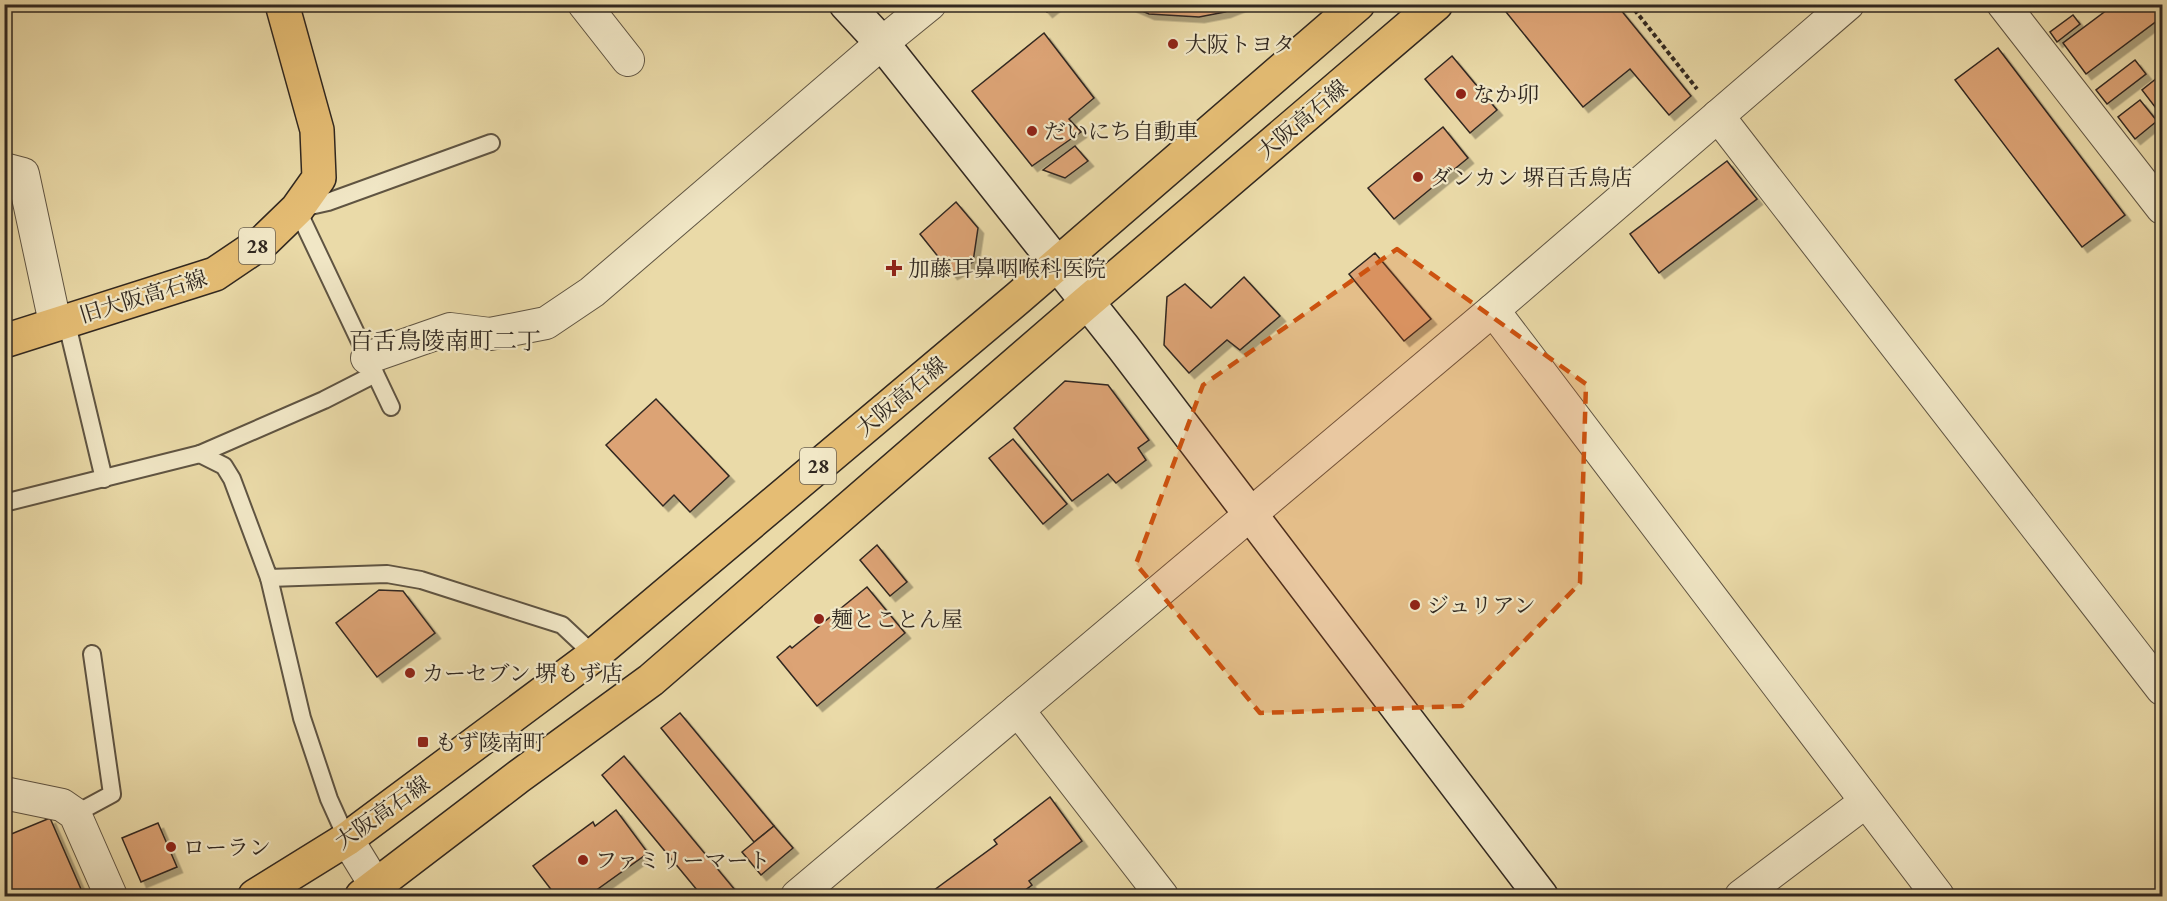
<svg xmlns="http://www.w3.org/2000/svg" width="2167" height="901" viewBox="0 0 2167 901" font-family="'EB Garamond','Noto Serif JP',serif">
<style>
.building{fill:#dca375;stroke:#312820;stroke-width:1.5;filter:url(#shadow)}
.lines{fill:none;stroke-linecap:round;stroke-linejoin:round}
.lane-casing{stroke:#5f5442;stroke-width:20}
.street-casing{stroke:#5f5442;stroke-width:34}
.secondary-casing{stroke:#312820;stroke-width:36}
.primary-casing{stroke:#312820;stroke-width:36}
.path{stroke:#312820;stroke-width:4;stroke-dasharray:4.5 3;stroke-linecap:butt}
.lane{stroke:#f1e7c6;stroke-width:16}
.street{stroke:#f1e7c6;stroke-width:32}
.secondary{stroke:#f1e7c6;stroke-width:33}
.primary{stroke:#e5bd74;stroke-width:33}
.marked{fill:#cd520f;fill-opacity:0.2;stroke:#cd520f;stroke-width:4.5;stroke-dasharray:12 8;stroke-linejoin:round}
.poi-dot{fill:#8f2418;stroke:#f1e7c6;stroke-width:2}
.labels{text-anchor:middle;stroke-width:4.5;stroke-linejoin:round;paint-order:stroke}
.shield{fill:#f1e7c6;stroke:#6b6152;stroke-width:1.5}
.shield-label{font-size:21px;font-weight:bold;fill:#312820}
.poi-label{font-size:22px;fill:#312820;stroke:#f1e7c6;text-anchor:start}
.street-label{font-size:22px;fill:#312820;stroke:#f1e7c6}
.neighbourhood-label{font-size:24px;fill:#312820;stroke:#f1e7c6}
</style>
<defs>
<filter id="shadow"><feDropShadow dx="5.5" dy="5.5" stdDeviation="0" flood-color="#0004"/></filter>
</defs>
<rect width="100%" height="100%" fill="#eadaa8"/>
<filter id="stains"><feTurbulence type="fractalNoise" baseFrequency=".00333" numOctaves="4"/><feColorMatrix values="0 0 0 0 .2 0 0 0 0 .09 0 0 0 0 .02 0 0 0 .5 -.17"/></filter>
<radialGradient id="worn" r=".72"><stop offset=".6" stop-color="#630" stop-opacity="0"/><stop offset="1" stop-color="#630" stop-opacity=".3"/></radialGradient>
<g class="building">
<polygon points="1040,4 1057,4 1047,12"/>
<polygon points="1126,4 1245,4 1225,12 1199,17 1149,14"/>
<polygon points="1504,4 1616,4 1691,96 1669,115 1630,69 1583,107 1502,7"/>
<polygon points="2115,4 2162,4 2162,17 2086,74 2063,43"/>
<polygon points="2073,15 2080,24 2057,42 2050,32"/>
<polygon points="1044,33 1094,98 1069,119 1081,132 1032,166 972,91"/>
<polygon points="1998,48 2125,215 2082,247 1955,80"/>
<polygon points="1452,56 1497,110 1470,133 1425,79"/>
<polygon points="2135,60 2146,74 2107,104 2096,90"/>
<polygon points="2162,74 2162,116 2142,90"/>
<polygon points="2140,100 2157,121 2135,139 2118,117"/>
<polygon points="1443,127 1468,158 1394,219 1368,188"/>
<polygon points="1075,146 1088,161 1065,178 1043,170"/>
<polygon points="1727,161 1757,199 1659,273 1630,234"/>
<polygon points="956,202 978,228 973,262 952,274 920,234"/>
<polygon points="1375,253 1431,319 1404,341 1349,274"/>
<polygon points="1244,277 1280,316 1240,350 1227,340 1189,373 1164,345 1167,297 1185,284 1211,308"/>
<polygon points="1065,381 1108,385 1149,440 1138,448 1146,460 1116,483 1108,474 1072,501 1014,428"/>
<polygon points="656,399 729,476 690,512 674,495 663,506 606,445"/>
<polygon points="1013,439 1067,504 1043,524 989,458"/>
<polygon points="877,545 907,582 890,596 860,560"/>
<polygon points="867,587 905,633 817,706 777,657 790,646 792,648"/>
<polygon points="379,590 403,591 435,633 377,677 336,623"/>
<polygon points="680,713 774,826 754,842 661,728"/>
<polygon points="624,756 740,896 702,896 602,775"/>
<polygon points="1050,797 1082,841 1029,881 1032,885 1017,896 926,896 997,844 994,840"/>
<polygon points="616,810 648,853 588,896 556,896 533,866 593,822 595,826"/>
<polygon points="50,818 84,896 4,896 4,837"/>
<polygon points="158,823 177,867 141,882 122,838"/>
<polygon points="774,826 793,848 761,875 742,852"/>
</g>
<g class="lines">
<defs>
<g id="lane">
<polyline points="66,320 104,479"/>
<polyline points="391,407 297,209 328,202 491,143"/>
<polyline points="200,454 324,400 375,374"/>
<polyline points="4,503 200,454 224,466 232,479 269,578 387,574 421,580 562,625 594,655"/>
<polyline points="269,578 302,718 329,799 347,839"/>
<polyline points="75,814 112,794 92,654"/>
</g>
<g id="street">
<polyline points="584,4 628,60"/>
<polyline points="2003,4 2162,208"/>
<polyline points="1718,116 2162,689"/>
<polyline points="4,169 23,174 55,323"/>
<polyline points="1493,310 1938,896"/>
<polyline points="367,358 450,329 490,334 546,323 592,292 882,43 930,4"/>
<polyline points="1018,710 1162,896"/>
<polyline points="4,793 62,805 75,814 111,896"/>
<polyline points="347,839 382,896"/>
<polyline points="797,896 1493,310 1848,4"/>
<polyline points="1741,896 1864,803"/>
</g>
<polyline id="secondary" points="846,4 882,43 1123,347 1541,896"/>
<g id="primary">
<polyline points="4,341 215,274 264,241 297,209 319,178 317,130 282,4"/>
<polyline points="255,896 347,839 594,655 1018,298 1358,4"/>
<polyline points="362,896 518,777 651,680 1086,303 1436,4"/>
</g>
</defs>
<use href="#lane" class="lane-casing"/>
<use href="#street" class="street-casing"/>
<use href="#secondary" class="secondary-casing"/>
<use href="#primary" class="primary-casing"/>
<polyline class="path" points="1630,4 1697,89"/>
<use href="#lane" class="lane"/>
<use href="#street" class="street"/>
<use href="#secondary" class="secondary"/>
<use href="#primary" class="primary"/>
</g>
<path class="marked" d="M1397,249L1586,384L1580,583L1462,706L1260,713L1136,564L1203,385Z"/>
<g class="poi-dot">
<circle cx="1173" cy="44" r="6"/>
<circle cx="1461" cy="94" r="6"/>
<circle cx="1032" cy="131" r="6"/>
<circle cx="1418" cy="177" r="6"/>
<path d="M891 259h6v6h6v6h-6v6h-6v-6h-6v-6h6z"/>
<circle cx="1415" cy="605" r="6"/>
<circle cx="819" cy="619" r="6"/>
<circle cx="410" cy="673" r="6"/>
<rect x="417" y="736" width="12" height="12" rx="3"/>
<circle cx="171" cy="847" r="6"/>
<circle cx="583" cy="860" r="6"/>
</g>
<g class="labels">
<g class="shield">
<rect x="239" y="228" width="36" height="36" rx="4.5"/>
<rect x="800" y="448" width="36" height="36" rx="4.5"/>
</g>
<g class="shield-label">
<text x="257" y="253">28</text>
<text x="818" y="473">28</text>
</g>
<g class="poi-label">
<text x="1185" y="52">大阪トヨタ</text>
<text x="1473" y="102">なか卯</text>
<text x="1044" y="139">だいにち自動車</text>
<text x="1430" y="185">ダンカン 堺百舌鳥店</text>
<text x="908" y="276">加藤耳鼻咽喉科医院</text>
<text x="1427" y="613">ジュリアン</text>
<text x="831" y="627">麺とことん屋</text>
<text x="422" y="681">カーセブン 堺もず店</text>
<text x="435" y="750">もず陵南町</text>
<text x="183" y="855">ローラン</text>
<text x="595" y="868">ファミリーマート</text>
</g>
<g class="street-label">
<text transform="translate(1302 119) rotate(-40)" y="8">大阪高石線</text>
<text transform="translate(143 296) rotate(-17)" y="8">旧大阪高石線</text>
<text transform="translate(901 396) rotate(-40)" y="8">大阪高石線</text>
<text transform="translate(382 812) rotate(-35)" y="8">大阪高石線</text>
</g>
<g class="neighbourhood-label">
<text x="445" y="349">百舌鳥陵南町二丁</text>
</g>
</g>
<rect width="2167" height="901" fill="none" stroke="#eadaa8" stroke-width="24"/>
<rect x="6" y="6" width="2155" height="889" fill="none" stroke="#312820" stroke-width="3"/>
<rect x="12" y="12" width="2143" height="877" fill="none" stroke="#312820" stroke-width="1.5"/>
<rect width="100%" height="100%" filter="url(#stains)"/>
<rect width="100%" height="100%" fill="url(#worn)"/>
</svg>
